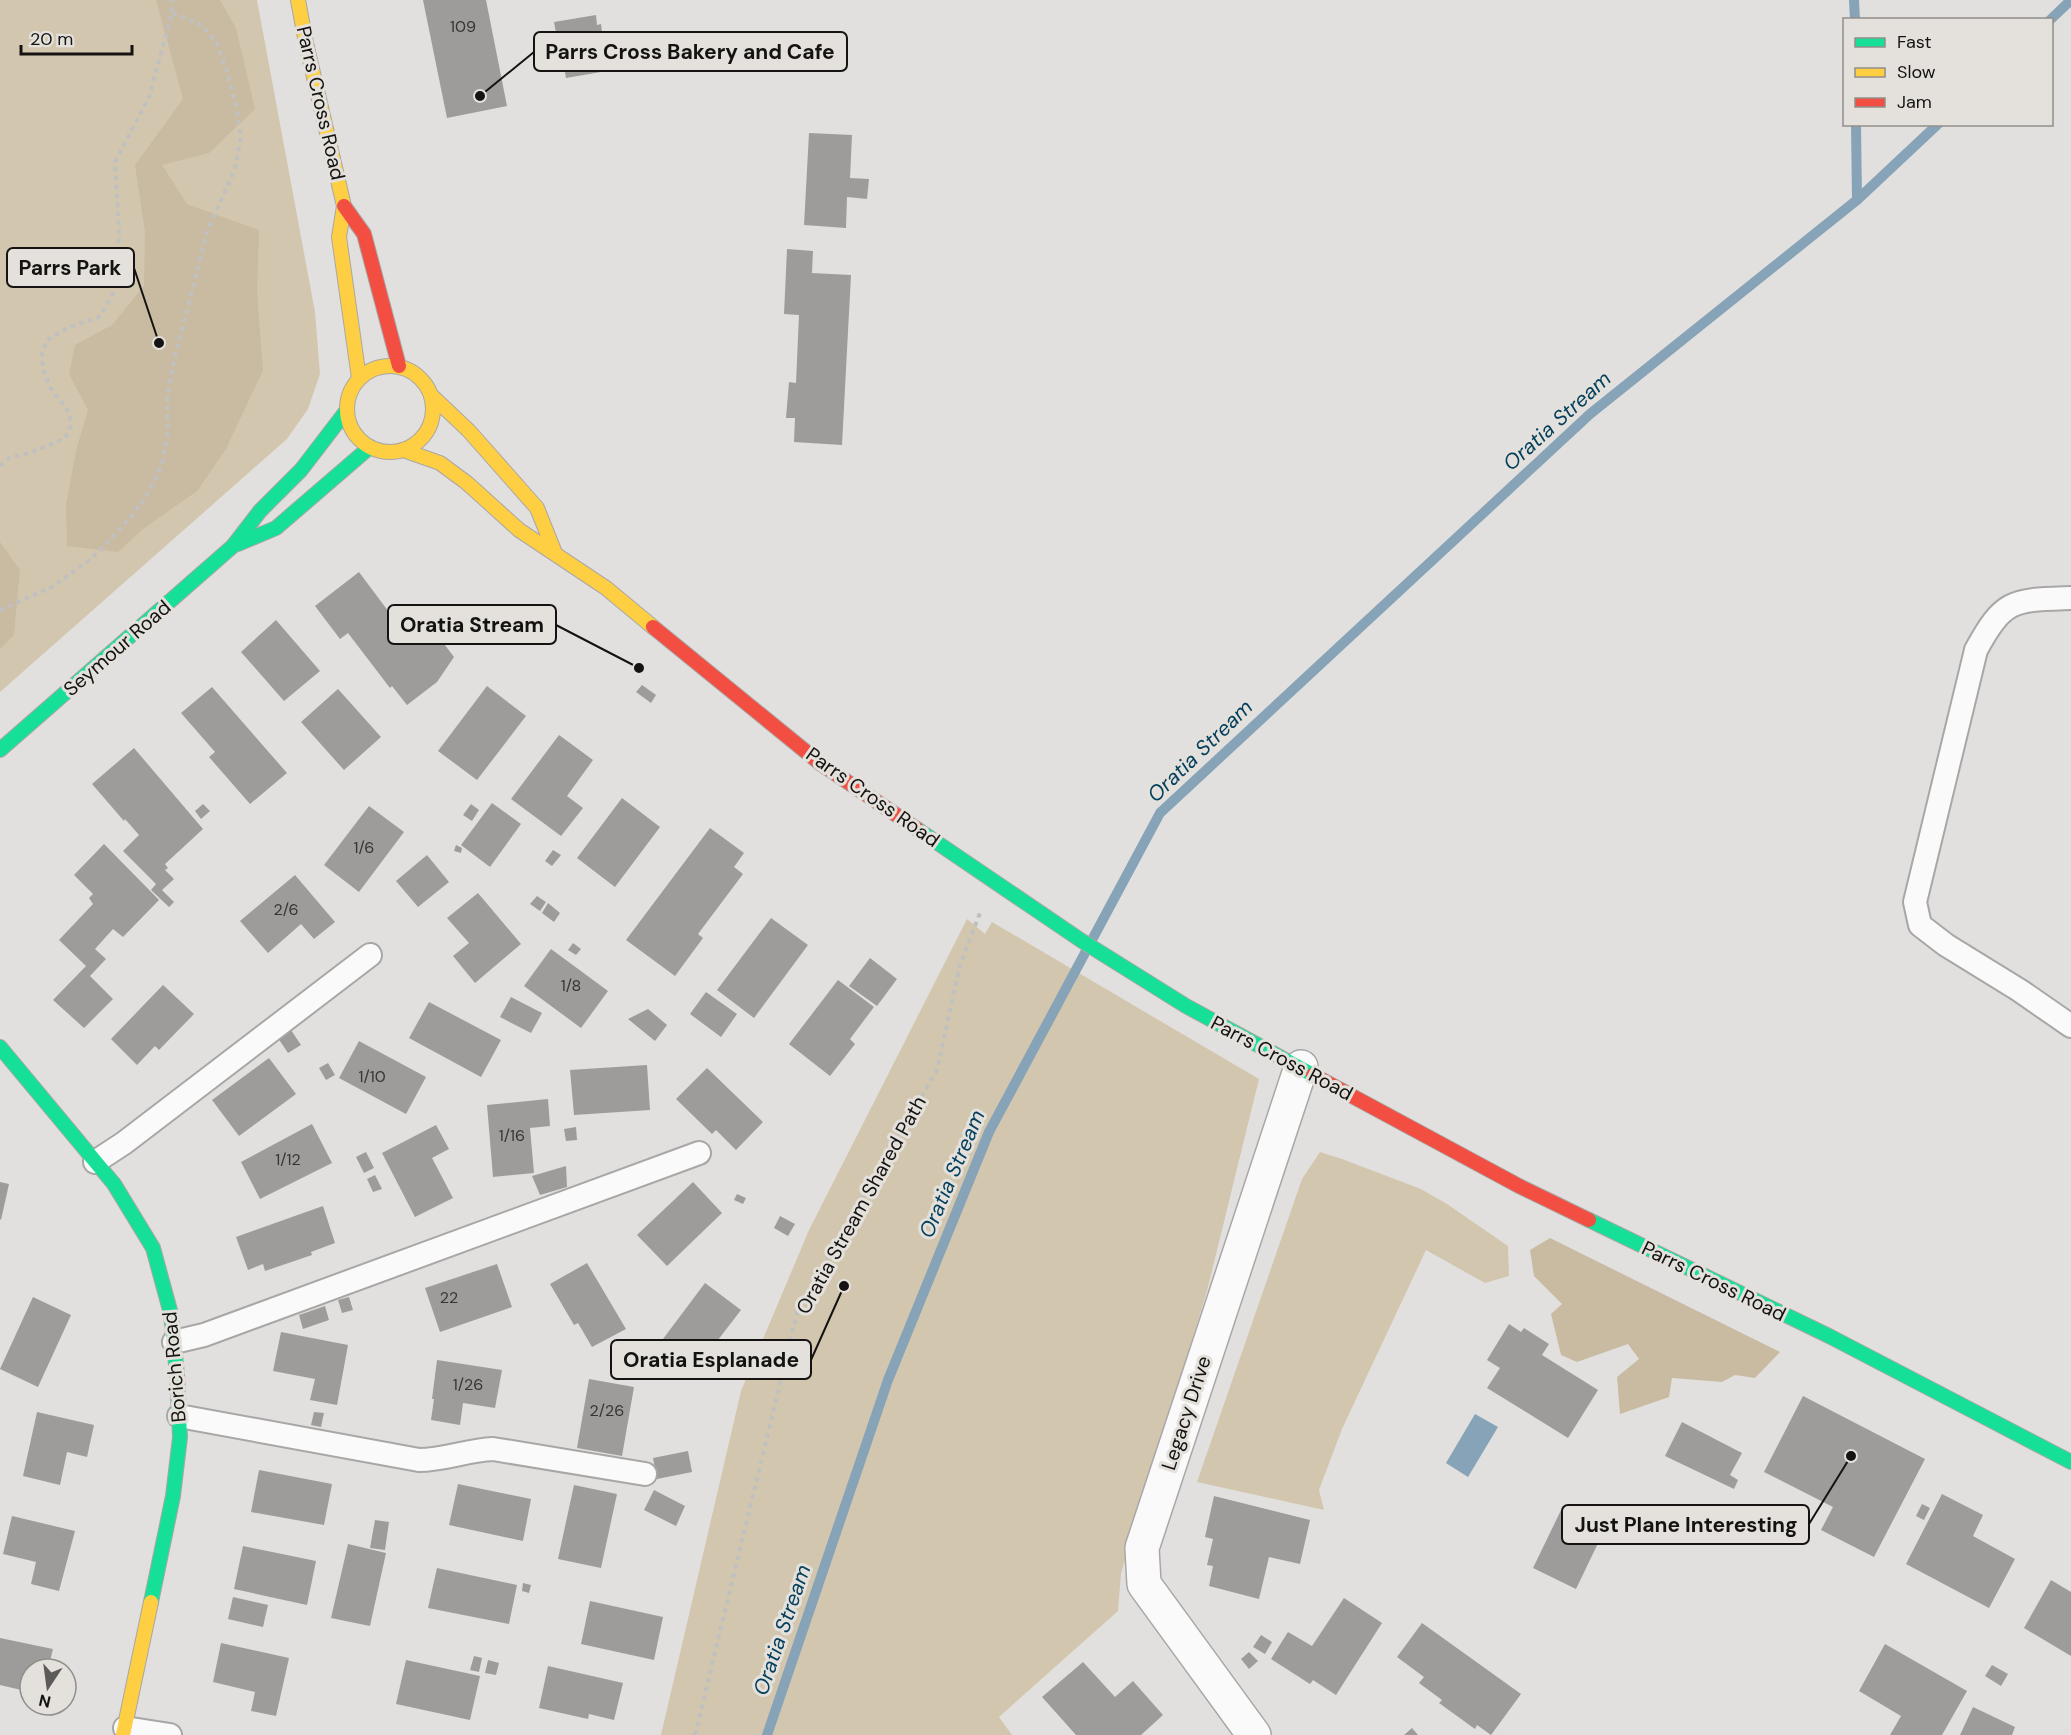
<svg xmlns="http://www.w3.org/2000/svg" width="2071" height="1735" viewBox="0 0 2071 1735" font-family="'DM Sans',sans-serif">
<style>
.green{fill:#d2c6ae}
.forest{fill:#c8bba2}
.water{fill:#86a3b7}
.lines{fill:none;stroke-linecap:round;stroke-linejoin:round}
.stream{stroke:#86a3b7;stroke-width:10}
.building{fill:#9e9c9a}
.lane-casing{stroke:#a9a7a6;stroke-width:26}
.street-casing{stroke:#a9a7a6;stroke-width:36}
.fast-casing{stroke:#a9a7a6;stroke-width:16}
.slow-casing{stroke:#a9a7a6;stroke-width:16}
.jam-casing{stroke:#a9a7a6;stroke-width:16}
.path{stroke:#c1c0c0;stroke-width:4;stroke-dasharray:4.5 4.5;stroke-linecap:butt}
.lane{stroke:#fbfafa;stroke-width:22}
.street{stroke:#fbfafa;stroke-width:33}
.fast{stroke:#16e098;stroke-width:14}
.slow{stroke:#ffcf43;stroke-width:14}
.jam{stroke:#f24e42;stroke-width:14}
.labels{text-anchor:middle;stroke-width:6;stroke-linejoin:round;paint-order:stroke}
.number-label{font-size:16px;fill:#363533}
.street-label{font-size:20px;fill:#141311;stroke:#e4e1dc}
.water-label{font-size:21px;font-style:italic;fill:#04405e;stroke:#e4e1dc}
.leader{fill:none;stroke:#141311;stroke-width:2}
.callout-dot{fill:#141311;stroke:#e4e1dc;stroke-width:2}
.callout{fill:#e4e1dc;stroke:#141311;stroke-width:2}
.callout-label{font-size:21px;text-anchor:middle;font-weight:bold;fill:#141311}
</style>
<rect width="100%" height="100%" fill="#e2e0de"/>
<g class="green">
<polygon points="0,0 257,0 315,312 320,374 308,409 287,439 0,692"/>
<polygon points="967,919 985,934 992,922 1259,1079 1207,1291 1121,1573 1118,1611 999,1717 1012,1735 661,1735 741,1391 809,1230"/>
<polygon points="1320,1152 1342,1159 1421,1189 1447,1204 1508,1246 1509,1276 1485,1283 1426,1250 1342,1429 1319,1490 1324,1510 1197,1482 1302,1179"/>
</g>
<g class="forest">
<polygon points="156,0 220,0 236,28 255,109 209,153 162,165 187,204 259,230 257,292 263,370 226,449 197,491 143,529 118,552 67,546 66,504 77,447 88,410 69,374 75,345 112,325 144,286 145,232 135,165 183,99"/>
<polygon points="0,542 20,570 14,635 0,649"/>
<polygon points="1550,1238 1780,1352 1755,1378 1735,1375 1722,1382 1672,1378 1669,1397 1620,1414 1617,1377 1639,1359 1628,1344 1577,1362 1561,1355 1551,1314 1562,1304 1534,1276 1530,1250"/>
</g>
<polygon class="water" points="1475,1414 1498,1427 1468,1477 1446,1463"/>
<g class="lines">
<g class="stream">
<polyline points="1854,0 1855,20"/>
<polyline points="2050,20 2071,0"/>
<polyline points="1856,124 1857,200"/>
<polyline points="767,1735 888,1380 989,1132 1160,813 1590,414 1857,200 1938,124"/>
</g>
</g>
<g class="building">
<polygon points="423,0 486,0 507,106 447,118"/>
<polygon points="596,15 597,25 601,24 607,71 566,78 564,66 562,66 554,22"/>
<polygon points="809,133 852,135 850,178 869,179 867,199 847,197 846,228 804,225"/>
<polygon points="787,249 813,251 812,273 851,275 842,445 794,442 795,418 786,418 789,382 796,383 799,315 784,314"/>
<polygon points="359,572 412,643 427,623 440,634 438,636 454,657 437,682 407,705 392,686 390,688 348,633 340,639 315,606"/>
<polygon points="276,620 320,671 284,701 241,652"/>
<polygon points="642,685 656,695 651,703 636,692"/>
<polygon points="487,686 526,716 477,780 438,751"/>
<polygon points="212,687 287,773 250,804 209,757 215,752 181,713"/>
<polygon points="338,689 381,737 344,770 301,722"/>
<polygon points="559,735 593,760 567,796 583,808 561,836 511,799"/>
<polygon points="134,748 203,829 165,864 168,868 165,870 174,879 162,890 174,902 169,907 151,890 156,884 123,851 139,835 125,819 124,821 92,784"/>
<polygon points="622,798 660,827 615,887 577,858"/>
<polygon points="492,803 521,824 490,867 461,845"/>
<polygon points="203,804 210,811 201,819 195,811"/>
<polygon points="471,804 479,810 472,821 463,815"/>
<polygon points="369,806 404,832 359,892 324,865"/>
<polygon points="710,828 744,853 734,867 743,874 698,934 703,938 675,976 626,940"/>
<polygon points="104,844 159,900 123,937 113,929 95,949 106,959 90,976 113,999 84,1028 53,1000 86,966 59,940 93,904 89,898 93,894 74,875"/>
<polygon points="456,845 462,848 461,853 454,851"/>
<polygon points="553,850 561,855 552,866 545,861"/>
<polygon points="427,855 449,882 418,907 396,881"/>
<polygon points="295,875 335,922 314,939 301,924 268,953 240,921"/>
<polygon points="478,893 521,944 475,983 453,956 469,943 447,918"/>
<polygon points="537,896 546,902 540,911 530,904"/>
<polygon points="548,903 560,913 554,922 542,913"/>
<polygon points="771,918 808,945 754,1018 717,990"/>
<polygon points="573,943 581,949 576,955 568,950"/>
<polygon points="551,949 608,991 581,1028 524,986"/>
<polygon points="870,958 897,979 877,1006 849,986"/>
<polygon points="838,980 874,1007 850,1039 855,1044 830,1076 789,1044"/>
<polygon points="163,985 194,1014 159,1050 155,1046 137,1065 111,1039"/>
<polygon points="706,992 737,1014 721,1037 690,1014"/>
<polygon points="511,997 542,1013 531,1033 500,1017"/>
<polygon points="429,1002 501,1040 481,1077 409,1038"/>
<polygon points="648,1009 667,1025 655,1041 628,1019"/>
<polygon points="291,1030 301,1045 288,1053 278,1038"/>
<polygon points="359,1041 426,1077 406,1114 339,1078"/>
<polygon points="269,1058 296,1094 239,1136 212,1100"/>
<polygon points="328,1063 335,1075 326,1080 319,1068"/>
<polygon points="647,1065 650,1110 574,1115 570,1070"/>
<polygon points="707,1068 763,1122 736,1150 716,1130 712,1134 676,1099"/>
<polygon points="548,1099 550,1126 530,1128 534,1173 493,1177 487,1105"/>
<polygon points="312,1124 332,1163 260,1199 241,1162"/>
<polygon points="436,1125 449,1149 432,1158 453,1198 415,1217 382,1153"/>
<polygon points="576,1127 577,1140 566,1141 564,1129"/>
<polygon points="366,1152 374,1168 364,1173 356,1157"/>
<polygon points="566,1166 567,1187 540,1195 532,1176"/>
<polygon points="375,1175 382,1189 373,1192 367,1179"/>
<polygon points="0,1182 9,1184 1,1220 0,1219"/>
<polygon points="693,1182 722,1213 667,1266 637,1235"/>
<polygon points="737,1194 746,1198 743,1204 734,1200"/>
<polygon points="323,1206 335,1243 311,1252 312,1255 265,1271 263,1264 248,1270 236,1237"/>
<polygon points="780,1216 795,1224 788,1236 774,1228"/>
<polygon points="587,1263 626,1329 592,1347 578,1323 574,1325 550,1284"/>
<polygon points="497,1264 512,1307 440,1332 425,1288"/>
<polygon points="705,1283 741,1310 698,1366 663,1339"/>
<polygon points="33,1297 71,1315 38,1387 0,1369"/>
<polygon points="349,1297 353,1310 342,1313 338,1300"/>
<polygon points="325,1306 329,1320 303,1329 299,1315"/>
<polygon points="1509,1324 1521,1332 1524,1328 1549,1344 1542,1355 1598,1390 1568,1438 1487,1388 1500,1368 1487,1360"/>
<polygon points="281,1332 348,1345 337,1405 310,1400 315,1379 273,1371"/>
<polygon points="437,1360 502,1370 495,1408 463,1403 460,1425 431,1420 434,1399 432,1399"/>
<polygon points="589,1379 634,1387 622,1456 577,1448"/>
<polygon points="1803,1396 1925,1459 1874,1557 1821,1530 1833,1507 1764,1472"/>
<polygon points="37,1412 94,1425 87,1457 67,1452 60,1485 23,1476"/>
<polygon points="314,1412 324,1413 321,1427 311,1425"/>
<polygon points="1682,1422 1742,1453 1730,1475 1738,1480 1734,1489 1665,1456"/>
<polygon points="688,1451 692,1472 657,1479 653,1458"/>
<polygon points="259,1470 332,1484 324,1525 251,1512"/>
<polygon points="458,1484 531,1499 523,1541 449,1525"/>
<polygon points="574,1485 617,1494 601,1568 558,1559"/>
<polygon points="654,1490 685,1506 676,1526 644,1510"/>
<polygon points="1942,1494 1983,1515 1973,1536 2015,1559 1989,1608 1906,1564"/>
<polygon points="1214,1496 1310,1520 1300,1564 1269,1557 1259,1599 1209,1586 1213,1566 1207,1565 1213,1539 1205,1537"/>
<polygon points="1922,1504 1930,1508 1924,1520 1916,1516"/>
<polygon points="1563,1506 1587,1517 1585,1521 1591,1524 1588,1530 1601,1537 1576,1589 1533,1568"/>
<polygon points="12,1516 75,1531 59,1591 31,1584 36,1562 3,1554"/>
<polygon points="375,1520 389,1522 385,1550 370,1548"/>
<polygon points="348,1544 386,1553 370,1626 331,1618"/>
<polygon points="243,1546 316,1561 307,1605 234,1589"/>
<polygon points="437,1568 517,1585 509,1624 428,1608"/>
<polygon points="2051,1580 2071,1592 2071,1656 2024,1628"/>
<polygon points="523,1583 531,1585 529,1593 522,1591"/>
<polygon points="233,1597 268,1605 263,1627 228,1619"/>
<polygon points="1344,1598 1382,1623 1336,1695 1313,1680 1310,1684 1271,1659 1288,1632 1312,1646"/>
<polygon points="590,1601 663,1617 654,1660 581,1644"/>
<polygon points="1422,1623 1521,1694 1491,1735 1477,1725 1475,1729 1439,1703 1442,1700 1419,1683 1424,1677 1397,1657"/>
<polygon points="1261,1635 1272,1642 1265,1654 1253,1647"/>
<polygon points="0,1638 53,1649 48,1669 30,1669 30,1692 0,1685"/>
<polygon points="221,1643 289,1658 276,1716 251,1711 255,1692 213,1682"/>
<polygon points="1885,1644 1967,1691 1942,1735 1890,1735 1901,1716 1859,1691"/>
<polygon points="1249,1652 1258,1661 1249,1669 1241,1659"/>
<polygon points="474,1656 482,1658 479,1672 470,1670"/>
<polygon points="406,1660 480,1676 470,1720 396,1704"/>
<polygon points="488,1660 499,1663 496,1675 485,1673"/>
<polygon points="1083,1662 1115,1697 1133,1681 1163,1715 1141,1735 1076,1735 1042,1697"/>
<polygon points="1992,1665 2008,1674 2001,1686 1985,1676"/>
<polygon points="548,1666 623,1683 614,1720 589,1714 588,1719 539,1708"/>
<polygon points="1973,1707 2015,1727 2012,1735 1960,1735"/>
<polygon points="1412,1728 1418,1735 1404,1735"/>
</g>
<g class="lines">
<defs>
<g id="lane">
<path d="M2071,598C2014,600 2004,598 1976,650L1915,902L1920,925L1946,945L2019,990L2071,1026"/>
<polyline points="95,1162 124,1143 370,955"/>
<polyline points="174,1342 204,1335 699,1153"/>
<path d="M179,1416L419,1460C444,1460 468,1450 493,1449L645,1474"/>
<polyline points="125,1728 170,1735"/>
</g>
<polyline id="street" points="1254,1735 1144,1584 1142,1548 1301,1067"/>
<g id="fast">
<polyline points="238,544 276,528 370,447"/>
<polyline points="0,750 233,546 260,511 301,470 347,410"/>
<polyline points="917,829 1082,941 1186,1006 1313,1075"/>
<polyline points="0,1047 114,1184 153,1248 171,1314 177,1375 180,1437 173,1496 151,1602"/>
<polyline points="1589,1220 1829,1336 2071,1462"/>
</g>
<g id="slow">
<polyline points="298,0 306,43 344,206 339,237 359,378"/>
<circle cx="390" cy="409" r="43"/>
<polyline points="431,395 469,431 537,508 555,553"/>
<polyline points="403,450 440,463 467,483 519,530 606,588 653,627"/>
<polyline points="123,1735 151,1602"/>
</g>
<g id="jam">
<polyline points="344,206 364,234 399,366"/>
<polyline points="653,627 821,764 917,829"/>
<polyline points="1313,1075 1519,1186 1589,1220"/>
</g>
</defs>
<use href="#lane" class="lane-casing"/>
<use href="#street" class="street-casing"/>
<use href="#fast" class="fast-casing"/>
<use href="#slow" class="slow-casing"/>
<use href="#jam" class="jam-casing"/>
<g class="path">
<polyline points="0,466 9,458 32,452 57,442 66,436 71,426 70,416 66,407 51,389 43,370 42,353 47,340 67,328 99,317 114,292 119,233 115,162 149,97 172,13 171,0"/>
<polyline points="0,610 54,586 92,558 123,526 144,500 162,465 168,430 167,402 172,369 208,229 235,169 241,137 237,110 227,71 217,44 202,25 172,13"/>
<polyline points="695,1735 798,1309 937,1070 960,965 980,913"/>
</g>
<use href="#lane" class="lane"/>
<use href="#street" class="street"/>
<use href="#fast" class="fast"/>
<use href="#slow" class="slow"/>
<use href="#jam" class="jam"/>
</g>
<g class="labels">
<g class="number-label">
<text x="463" y="32">109</text>
<text x="364" y="853">1/6</text>
<text x="286" y="915">2/6</text>
<text x="571" y="991">1/8</text>
<text x="372" y="1082">1/10</text>
<text x="512" y="1141">1/16</text>
<text x="288" y="1165">1/12</text>
<text x="449" y="1303">22</text>
<text x="468" y="1390">1/26</text>
<text x="607" y="1416">2/26</text>
</g>
<g class="street-label">
<text transform="translate(321 103) rotate(77)" y="7">Parrs Cross Road</text>
<text transform="translate(117 648) rotate(-41)" y="7">Seymour Road</text>
<text transform="translate(873 797) rotate(35)" y="7">Parrs Cross Road</text>
<text transform="translate(1282 1058) rotate(28)" y="7">Parrs Cross Road</text>
<text transform="translate(861 1205) rotate(-61)" y="7">Oratia Stream Shared Path</text>
<text transform="translate(1714 1281) rotate(26)" y="7">Parrs Cross Road</text>
<text transform="translate(174 1367) rotate(-95)" y="7">Borich Road</text>
<text transform="translate(1186 1413) rotate(-72)" y="7">Legacy Drive</text>
</g>
<g class="water-label">
<text transform="translate(1557 421) rotate(-42)" y="7">Oratia Stream</text>
<text transform="translate(1200 751) rotate(-44)" y="7">Oratia Stream</text>
<text transform="translate(952 1174) rotate(-67)" y="7">Oratia Stream</text>
<text transform="translate(782 1630) rotate(-71)" y="7">Oratia Stream</text>
</g>
</g>
<path class="leader" d="M480 96L534 52M159 343L134 268M639 668L556 625M844 1286L811 1360M1851 1456L1809 1524"/>
<g class="callout-dot">
<circle cx="480" cy="96" r="6"/>
<circle cx="159" cy="343" r="6"/>
<circle cx="639" cy="668" r="6"/>
<circle cx="844" cy="1286" r="6"/>
<circle cx="1851" cy="1456" r="6"/>
</g>
<g class="callout">
<rect x="534" y="32" width="313" height="39" rx="6"/>
<rect x="7" y="248" width="127" height="39" rx="6"/>
<rect x="388" y="605" width="168" height="39" rx="6"/>
<rect x="611" y="1340" width="200" height="39" rx="6"/>
<rect x="1562" y="1505" width="247" height="39" rx="6"/>
</g>
<g class="callout-label">
<text x="690" y="59">Parrs Cross Bakery and Cafe</text>
<text x="70" y="275">Parrs Park</text>
<text x="472" y="632">Oratia Stream</text>
<text x="711" y="1367">Oratia Esplanade</text>
<text x="1686" y="1532">Just Plane Interesting</text>
</g>
<rect x="1843" y="18" width="210" height="108" fill="#e4e1dc" stroke="#918f8b" stroke-width="1.5"/>
<rect x="1855" y="38" width="30" height="9" fill="#16e098" stroke="#918f8b" stroke-width="1.5"/>
<text x="1897" y="48" font-size="18" fill="#141311">Fast</text>
<rect x="1855" y="68" width="30" height="9" fill="#ffcf43" stroke="#918f8b" stroke-width="1.5"/>
<text x="1897" y="78" font-size="18" fill="#141311">Slow</text>
<rect x="1855" y="98" width="30" height="9" fill="#f24e42" stroke="#918f8b" stroke-width="1.5"/>
<text x="1897" y="108" font-size="18" fill="#141311">Jam</text>
<g transform="translate(48 1687) rotate(193)"><circle r="28" fill="#e4e1dc" stroke="#918f8b" stroke-width="1.5"/>
<path d="M0-4.5L10 22L0 15L-10 22Z" fill="#5c5b59"/>
<text y="-9" font-size="16" font-weight="bold" text-anchor="middle" fill="#141311">N</text>
</g>
<path d="M21 45v9h111v-9" fill="none" stroke="#141311" stroke-width="3"/>
<text x="30" y="45" font-size="18" fill="#141311" stroke="#e4e1dc" stroke-width="4.5" paint-order="stroke">20 m</text>
</svg>
